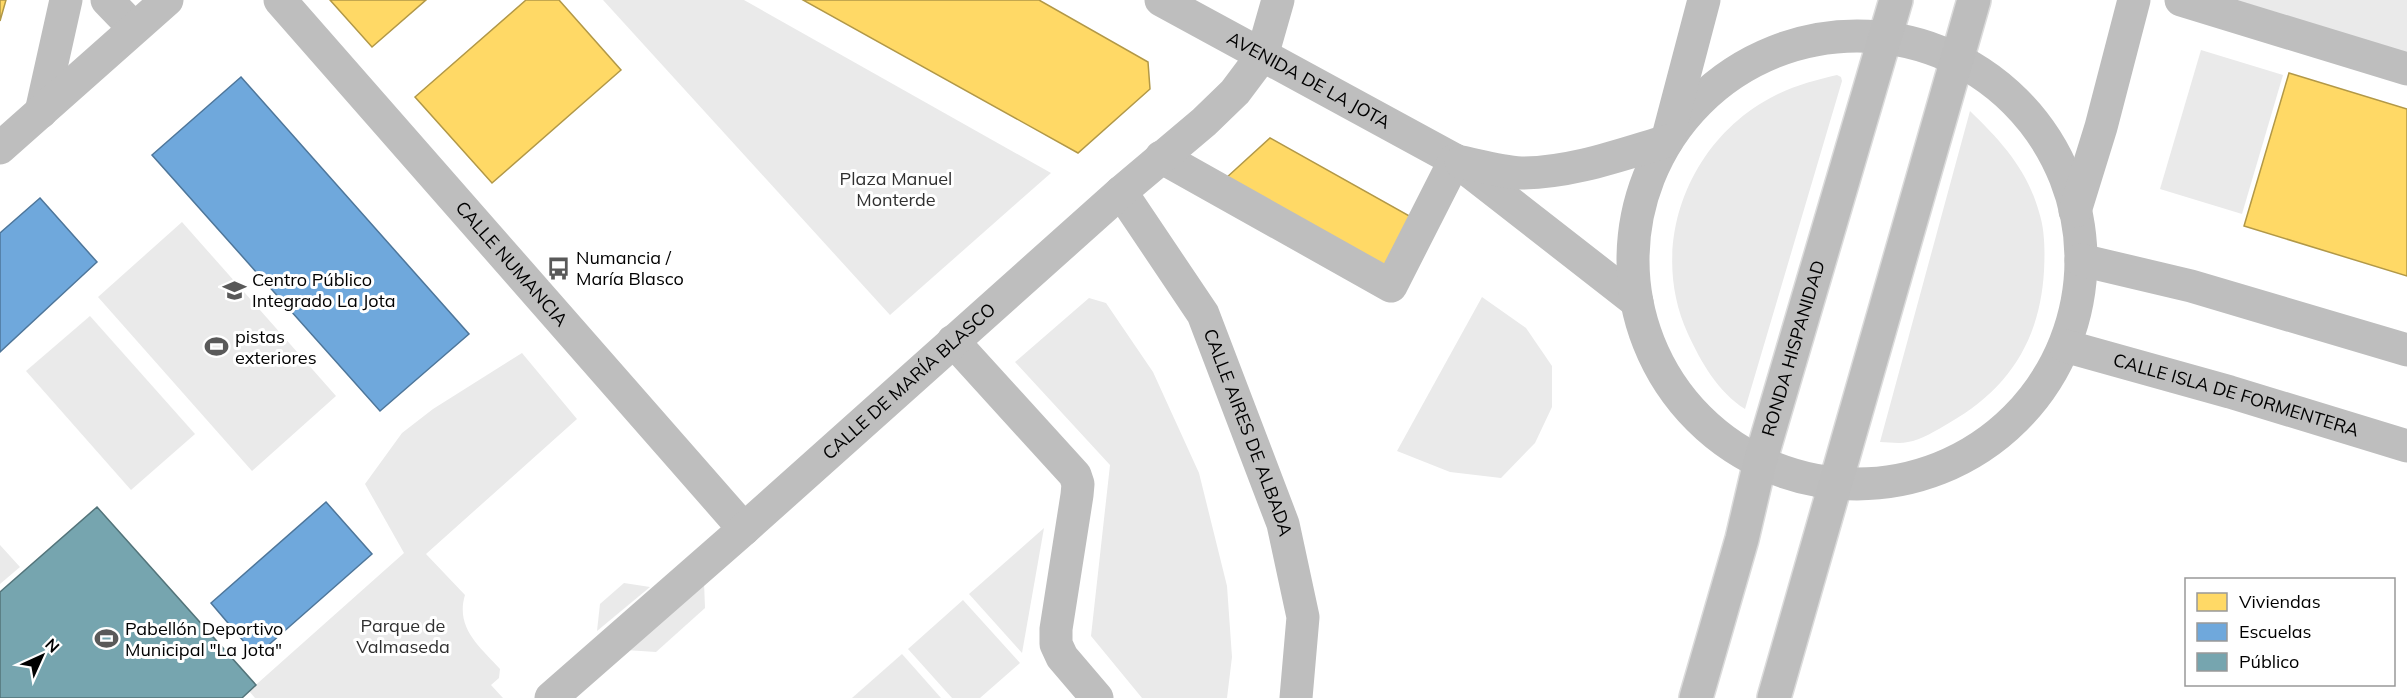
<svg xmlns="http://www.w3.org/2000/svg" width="2407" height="698" viewBox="0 0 2407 698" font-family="Mulish,sans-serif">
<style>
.green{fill:#eaeaea}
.homes{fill:#ffd966;stroke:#b29847;stroke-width:1.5}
.schools{fill:#6fa8dc;stroke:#4e769a;stroke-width:1.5}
.public{fill:#76a5af;stroke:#53747a;stroke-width:1.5}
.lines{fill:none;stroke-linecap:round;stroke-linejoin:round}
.highway-casing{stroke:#dbdbdb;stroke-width:36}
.minor{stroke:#bebebe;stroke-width:33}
.highway{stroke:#bdbdbd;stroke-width:33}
.labels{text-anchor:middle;stroke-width:6;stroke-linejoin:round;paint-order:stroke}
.street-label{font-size:18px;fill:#000;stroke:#fff}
.park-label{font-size:18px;fill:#303030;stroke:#fff}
.poi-label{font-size:18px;fill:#000;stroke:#fff;text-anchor:start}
</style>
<rect width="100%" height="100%" fill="#fff"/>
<g class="green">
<polygon points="603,0 744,0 1051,173 890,315"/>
<polygon points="2181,0 2407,0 2407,69"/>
<polygon points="2201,50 2283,75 2242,214 2160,189"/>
<path d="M1837,75L1841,77L1842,81L1745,409C1718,392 1701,362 1688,334C1647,245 1689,138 1776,95C1796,85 1816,80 1837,75Z"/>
<path d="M1970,111C2001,141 2027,169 2039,212C2045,230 2045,252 2044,271C2040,340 2009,389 1949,423C1937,430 1921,440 1908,442C1899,444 1889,442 1880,442Z"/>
<polygon points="182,222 336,396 252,471 98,297"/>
<polygon points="1482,297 1526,328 1552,366 1552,407 1535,443 1501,478 1450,472 1397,451"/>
<polygon points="1089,298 1106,303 1153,372 1199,473 1227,586 1232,657 1227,698 1142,698 1091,636 1110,465 1015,362"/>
<polygon points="90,316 195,434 131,490 26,371"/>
<path d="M522,353L577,419L426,554L465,595C455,628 480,647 500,669L499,678L491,685L503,698H255L249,691L404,553L365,484L402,433L433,409Z"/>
<polygon points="1044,528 1022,653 969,594"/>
<polygon points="0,545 20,567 0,584"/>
<polygon points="704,582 705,608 656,652 626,650"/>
<polygon points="624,583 650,587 597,631 600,604"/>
<polygon points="963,600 1020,663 980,698 952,698 908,649"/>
<polygon points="902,654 941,698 852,698"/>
</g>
<g class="homes">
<polygon points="0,0 6,0 0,21"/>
<polygon points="330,0 426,0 372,47"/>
<polygon points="526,0 559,0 621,70 492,183 415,97"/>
<polygon points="803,0 1039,0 1148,62 1150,89 1078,153"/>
<polygon points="2289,73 2407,109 2407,276 2244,226"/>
<polygon points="1270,138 1413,218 1385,269 1226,178"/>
</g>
<g class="schools">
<polygon points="241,77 469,334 380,411 152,155"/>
<polygon points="40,198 97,262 0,352 0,233"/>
<polygon points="326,502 372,554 256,656 211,603"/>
</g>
<polygon class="public" points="97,507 256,685 242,698 0,698 0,592"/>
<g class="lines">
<defs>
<g id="highway">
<path id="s6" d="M1696,698L1742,539L1760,462L1896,0"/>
<polyline points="1774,698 1974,0"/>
</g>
</defs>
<use href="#highway" class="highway-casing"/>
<g class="minor">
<polyline points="107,0 134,28"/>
<path id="s1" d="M280,0L744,529"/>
<path id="s2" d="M1161,0L1455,160L1637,302"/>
<polyline points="2181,0 2407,69"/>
<circle cx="1857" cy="260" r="224"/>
<polyline points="41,112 66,0"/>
<polyline points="1669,133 1704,0"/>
<polyline points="0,148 167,0"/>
<polyline points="1161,157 1391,286 1455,160"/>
<path d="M1461,162C1480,166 1501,172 1521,173C1571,173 1620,155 1667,141"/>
<path id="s3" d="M1121,192L1203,314L1283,524L1303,617L1296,698"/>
<polyline points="2075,211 2101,127 2134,0"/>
<polyline points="2081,260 2191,286 2407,350"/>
<polyline points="953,341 1075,475 1078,484 1077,495 1056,629 1056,644 1062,657 1097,698"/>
<path id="s4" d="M2065,346L2230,392L2407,446"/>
<path id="s5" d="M551,698L744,529L1121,192L1204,122L1235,92L1262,56L1278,0"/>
</g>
<use href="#highway" class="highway"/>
</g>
<defs>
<symbol id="bus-bare" viewBox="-9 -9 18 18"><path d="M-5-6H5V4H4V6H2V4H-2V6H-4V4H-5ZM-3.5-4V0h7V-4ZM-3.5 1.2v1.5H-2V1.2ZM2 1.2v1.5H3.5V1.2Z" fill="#595959" stroke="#fff" stroke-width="2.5" paint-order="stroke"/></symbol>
<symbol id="school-bare" viewBox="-9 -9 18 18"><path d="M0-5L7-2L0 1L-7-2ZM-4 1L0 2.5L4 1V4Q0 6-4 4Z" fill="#595959" stroke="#fff" stroke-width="2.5" paint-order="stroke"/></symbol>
<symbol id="stadium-bare" viewBox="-9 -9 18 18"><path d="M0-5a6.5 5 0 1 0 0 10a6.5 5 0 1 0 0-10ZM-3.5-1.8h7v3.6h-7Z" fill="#595959" stroke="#fff" stroke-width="2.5" paint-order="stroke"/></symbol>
</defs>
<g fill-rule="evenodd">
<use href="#bus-bare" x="542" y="252" width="33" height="33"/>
<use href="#school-bare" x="218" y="274" width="33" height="33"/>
<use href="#stadium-bare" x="200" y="330" width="33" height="33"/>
<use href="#stadium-bare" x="90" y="622" width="33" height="33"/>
</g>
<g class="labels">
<g class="street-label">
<text dy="6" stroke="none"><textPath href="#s2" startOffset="168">AVENIDA DE LA JOTA</textPath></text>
<text dy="6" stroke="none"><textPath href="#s1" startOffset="351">CALLE NUMANCIA</textPath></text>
<text dy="6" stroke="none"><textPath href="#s6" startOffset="363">RONDA HISPANIDAD</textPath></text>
<text dy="6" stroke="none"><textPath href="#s5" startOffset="478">CALLE DE MARÍA BLASCO</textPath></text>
<text dy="6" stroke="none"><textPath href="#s4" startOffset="178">CALLE ISLA DE FORMENTERA</textPath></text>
<text dy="6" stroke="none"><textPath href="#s3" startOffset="274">CALLE AIRES DE ALBADA</textPath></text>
</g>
<g class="park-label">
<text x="896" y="185">Plaza Manuel<tspan x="896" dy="21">Monterde</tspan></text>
<text x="403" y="632">Parque de<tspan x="403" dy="21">Valmaseda</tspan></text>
</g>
<g class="poi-label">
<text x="576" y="264">Numancia /<tspan x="576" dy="21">María Blasco</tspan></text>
<text x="252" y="286">Centro Público<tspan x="252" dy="21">Integrado La Jota</tspan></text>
<text x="235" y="343">pistas<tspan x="235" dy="21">exteriores</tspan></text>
<text x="125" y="635">Pabellón Deportivo<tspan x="125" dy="21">Municipal "La Jota"</tspan></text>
</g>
</g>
<rect x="2185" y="578" width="210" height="108" fill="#ffffff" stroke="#999999" stroke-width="1.5"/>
<rect x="2197" y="593" width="30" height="18" fill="#ffd966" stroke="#999999" stroke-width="1.5"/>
<text x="2239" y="608" font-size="18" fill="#000000">Viviendas</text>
<rect x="2197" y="623" width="30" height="18" fill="#6fa8dc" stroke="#999999" stroke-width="1.5"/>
<text x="2239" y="638" font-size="18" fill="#000000">Escuelas</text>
<rect x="2197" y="653" width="30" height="18" fill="#76a5af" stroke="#999999" stroke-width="1.5"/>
<text x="2239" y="668" font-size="18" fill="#000000">Público</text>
<g transform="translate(42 656) rotate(45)" stroke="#ffffff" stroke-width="4.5" paint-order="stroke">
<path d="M0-4.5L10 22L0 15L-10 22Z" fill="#000000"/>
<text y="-9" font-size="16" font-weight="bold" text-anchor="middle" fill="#000000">N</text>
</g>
</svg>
